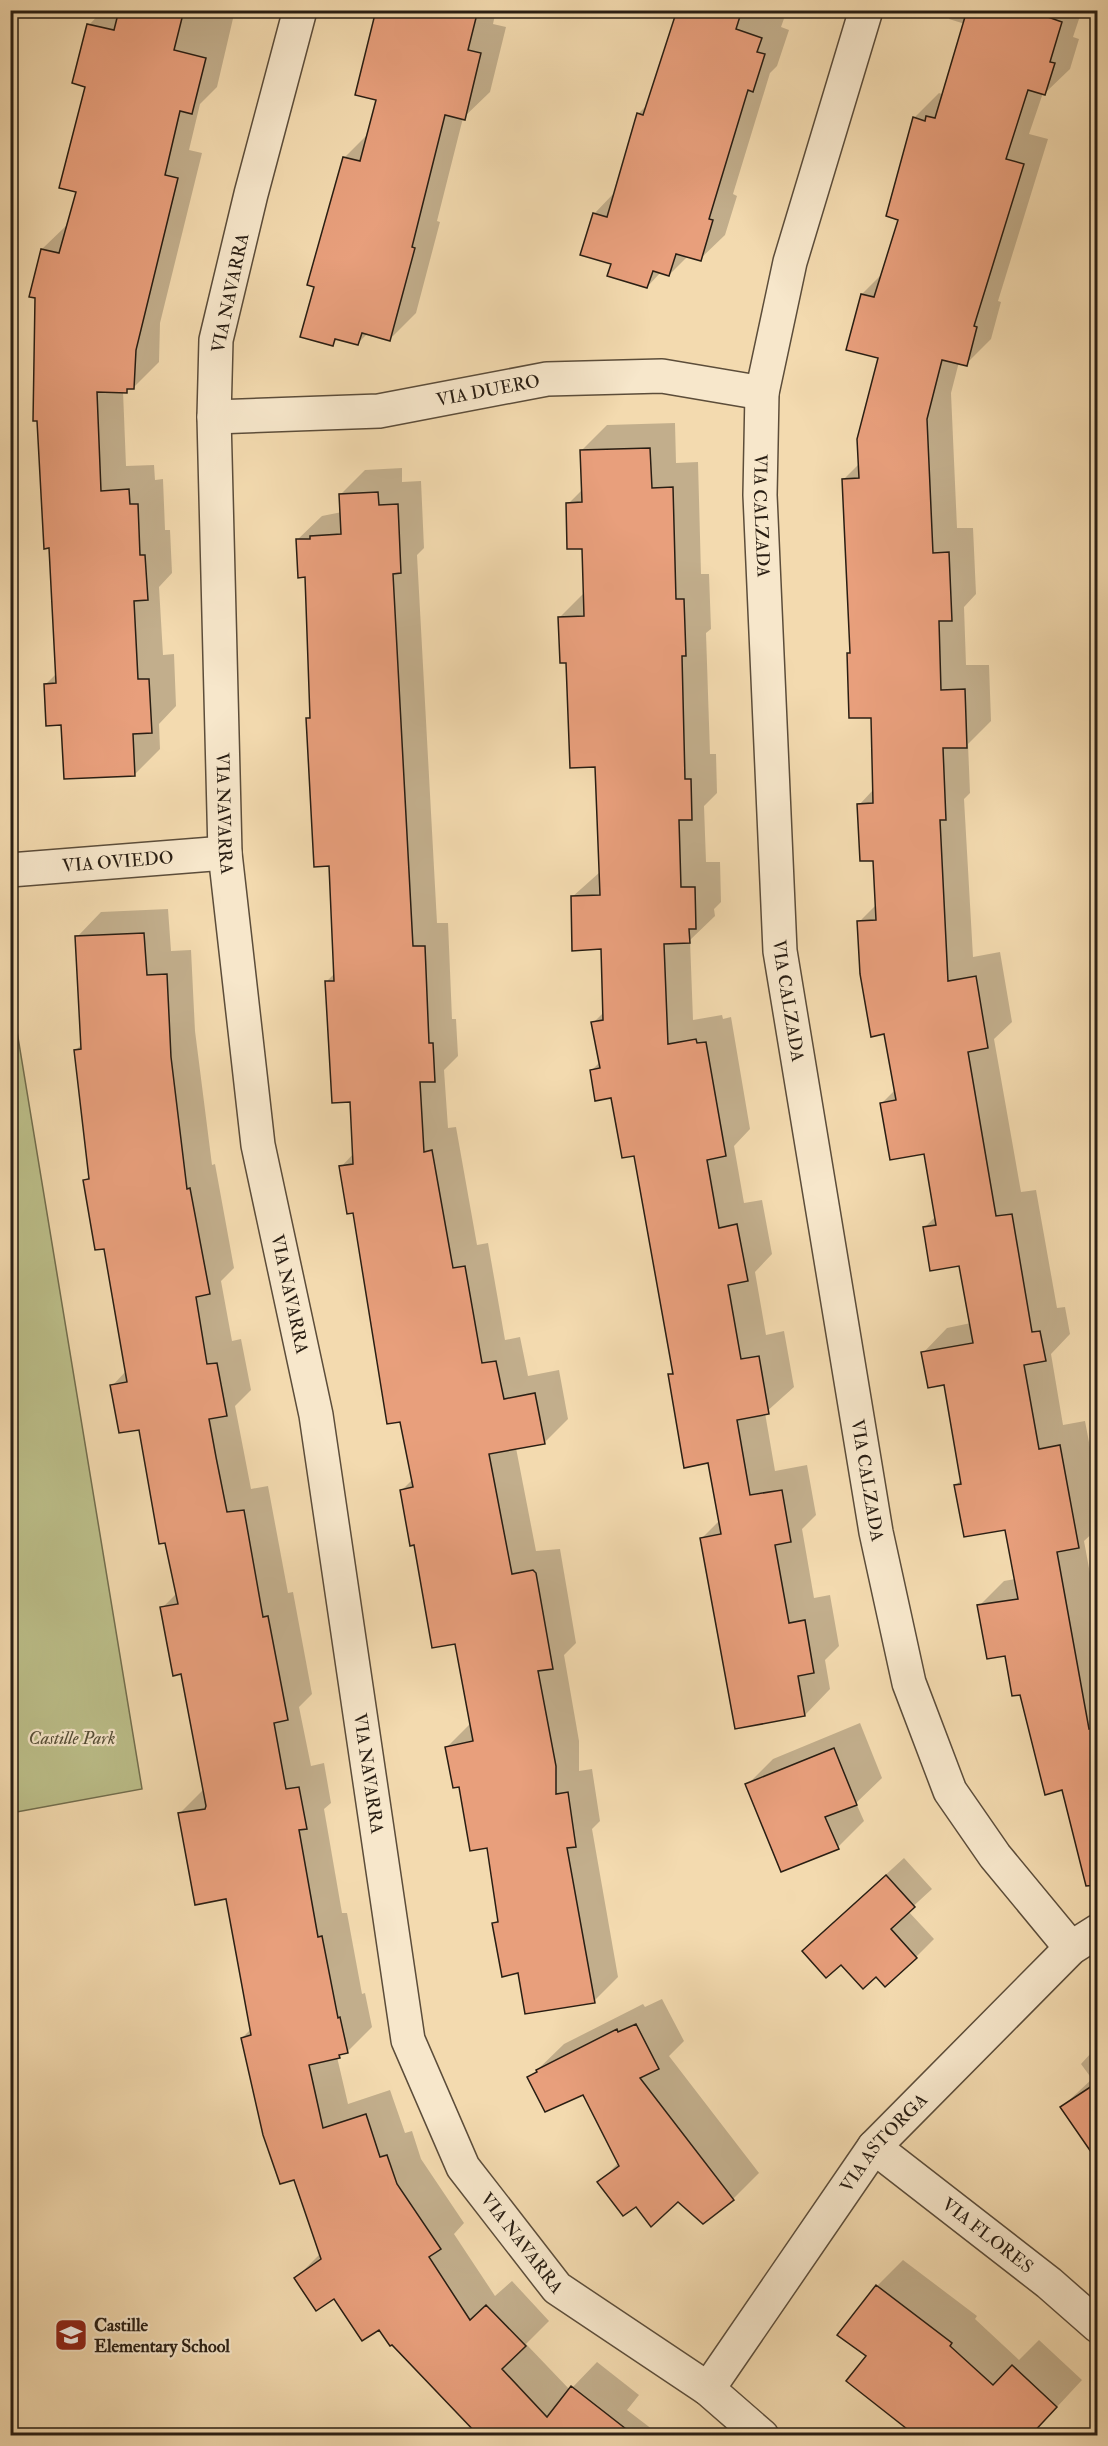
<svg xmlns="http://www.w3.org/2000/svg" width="1108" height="2446" viewBox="0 0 1108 2446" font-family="'IM FELL Double Pica',serif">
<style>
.green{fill:#bcbf8a;stroke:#726e4e;stroke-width:1.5}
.shadow{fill:#0003}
.building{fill:#e89f7c;stroke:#291e13;stroke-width:1.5}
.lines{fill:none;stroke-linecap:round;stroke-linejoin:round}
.minor-casing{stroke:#5c4d3a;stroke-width:36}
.minor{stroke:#f7e7cb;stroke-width:33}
.labels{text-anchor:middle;stroke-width:4.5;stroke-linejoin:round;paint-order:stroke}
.street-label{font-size:18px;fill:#291e13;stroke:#f7e7cb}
.park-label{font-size:18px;font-style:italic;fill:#554e37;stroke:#f7e7cb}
.poi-label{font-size:18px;font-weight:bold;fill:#291e13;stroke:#f7e7cb;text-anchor:start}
</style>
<rect width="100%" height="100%" fill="#f3daaf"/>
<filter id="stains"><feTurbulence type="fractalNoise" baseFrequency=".00333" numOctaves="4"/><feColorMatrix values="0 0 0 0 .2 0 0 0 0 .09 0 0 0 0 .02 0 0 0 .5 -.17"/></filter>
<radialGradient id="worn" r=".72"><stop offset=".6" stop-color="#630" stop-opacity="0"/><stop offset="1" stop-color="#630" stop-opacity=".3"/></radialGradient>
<polygon class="green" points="11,995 142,1789 11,1813 10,1813"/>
<g class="shadow">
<polygon points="103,10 235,10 217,87 200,104 189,150 202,153 160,323 159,362 134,387 123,391 126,466 154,465 155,480 163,479 165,530 170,530 172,573 159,587 163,655 174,654 176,706 159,724 160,749 135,774 62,724 46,684 57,673 42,249 68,224 78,191 87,85 89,25"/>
<polygon points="379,10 496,10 493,24 506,27 490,92 463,118 437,221 440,222 416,313 390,339 368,333 358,343 338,338 333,344 316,286 345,157 369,133 378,99"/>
<polygon points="678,10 787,10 781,27 789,30 777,66 770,73 733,194 737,196 725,235 700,259 688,256 669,275 661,272 647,287 612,263 594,214 615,192 638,114 648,104"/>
<polygon points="952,10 1082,10 1073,37 1079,39 1070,69 1045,93 1043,93 1029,134 1048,139 998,301 1001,302 991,339 966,364 959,362 951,393 957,528 973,528 976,594 964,607 966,665 989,665 991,721 968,744 970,793 964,799 973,957 1000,952 1012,1022 994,1039 1021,1192 1036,1190 1057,1308 1065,1307 1070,1334 1051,1354 1063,1425 1085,1421 1098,1490 1098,1528 1084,1541 1098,1617 1098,1822 1063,1788 1006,1654 979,1606 1004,1581 1015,1579 1006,1528 956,1485 962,1479 945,1383 923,1353 947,1328 971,1323 960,1264 924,1228 936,1216 925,1153 882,1103 896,1089 859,922 877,904 874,859 859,805 874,789 872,716 848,654 852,651 844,479 860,463 880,357 862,294 883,273 900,219 914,118 939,93 944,95 965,24 949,19"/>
<polygon points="675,423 676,463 698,462 701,574 709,574 711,629 706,633 710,754 716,754 717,793 704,806 706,862 720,862 721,902 714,909 715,916 690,940 693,1020 722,1015 723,1019 731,1017 750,1129 734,1146 744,1203 762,1200 772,1254 755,1272 766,1335 784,1331 794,1387 765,1413 775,1471 807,1465 816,1515 802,1529 814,1598 830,1595 839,1646 825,1660 830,1689 805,1715 701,1539 720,1520 709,1462 669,1375 674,1370 635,1154 612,1096 591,1071 600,1062 593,1023 605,1011 603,948 572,897 600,872 597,765 567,661 560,617 585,592 583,547 568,504 583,489 582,450 607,425"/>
<polygon points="402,468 402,482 421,481 424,548 417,555 437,923 448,923 452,1019 456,1019 458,1056 444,1070 448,1128 456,1127 477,1245 488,1243 505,1340 520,1337 528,1376 559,1370 568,1419 544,1443 516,1448 536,1551 560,1549 576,1643 564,1655 579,1741 579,1771 592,1769 600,1821 592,1829 618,1977 594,2001 519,1972 494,1924 499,1918 488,1846 460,1785 447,1747 471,1723 456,1642 415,1543 402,1490 413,1479 355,1211 341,1167 354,1153 352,1101 326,982 335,973 330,865 307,719 312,714 306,576 297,540 322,516 342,512 341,494 365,470"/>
<polygon points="168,909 171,951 191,950 195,1031 212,1165 215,1164 234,1268 221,1281 232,1341 241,1339 251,1390 235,1406 240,1432 251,1489 268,1486 288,1593 293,1592 312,1694 299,1707 311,1766 324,1763 331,1803 324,1809 342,1913 347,1913 362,1994 365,1993 372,2027 348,2051 337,2057 348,2104 390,2090 405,2133 412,2131 421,2159 464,2223 454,2234 495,2296 512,2281 549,2321 526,2344 570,2390 597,2362 639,2395 627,2410 661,2436 490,2436 379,2328 334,2297 296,2278 321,2253 242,2038 251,2029 227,1897 179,1814 204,1789 183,1673 162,1608 177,1593 140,1428 112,1386 127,1370 105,1247 85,1181 90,1175 76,1050 82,1044 77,937 101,912"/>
<polygon points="860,1723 882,1778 856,1803 864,1821 838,1847 747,1785 773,1759"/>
<polygon points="904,1858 932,1889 908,1911 934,1939 916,1957 876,1975 822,1933"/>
<polygon points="662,1999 684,2041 669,2056 759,2173 733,2199 678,2200 636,2205 599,2183 619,2162 584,2093 529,2078 564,2044 643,2004 645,2007"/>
<polygon points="1098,2041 1098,2154 1062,2107 1092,2079 1081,2064 1092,2052 1090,2049"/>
<polygon points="903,2260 977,2316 975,2319 1019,2360 1039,2340 1082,2380 1030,2436 868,2356 840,2335 877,2286"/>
</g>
<g class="building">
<polygon points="119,10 184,10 174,50 206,58 192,114 180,111 165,175 178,178 136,350 134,389 127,389 127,393 97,392 101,491 129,489 130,504 138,504 140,555 145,555 148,600 134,601 138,679 149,679 152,733 133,734 135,776 64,779 61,725 46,726 44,684 56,683 49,548 44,549 37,421 33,421 35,298 29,297 41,249 59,253 76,192 59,188 85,87 72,83 87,24 114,30"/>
<polygon points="376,10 478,10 468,50 481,53 465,120 445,115 412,247 415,248 390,341 362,333 358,345 335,339 333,346 300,337 314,287 307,285 343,157 360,161 376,100 355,95"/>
<polygon points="677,10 742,10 736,29 762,38 757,52 765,54 753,92 748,90 709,219 713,220 701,261 676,254 669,276 653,271 647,288 607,276 611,264 580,255 593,213 607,217 637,113 643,115"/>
<polygon points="967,10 1028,10 1062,22 1050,62 1055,63 1045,95 1028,90 1006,159 1024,164 974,326 977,327 967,366 942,360 927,419 933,553 949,552 952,621 939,621 941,690 965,689 967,748 943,748 946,820 940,820 948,981 976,976 988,1048 968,1052 996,1216 1012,1214 1032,1332 1040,1331 1046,1361 1024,1365 1039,1449 1060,1445 1079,1548 1057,1552 1089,1729 1098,1726 1098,1885 1086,1886 1062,1790 1045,1795 1020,1695 1012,1696 1005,1656 987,1659 977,1605 1018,1599 1005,1530 964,1537 954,1485 961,1484 944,1385 928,1388 921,1352 973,1343 959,1266 930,1271 923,1227 936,1225 924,1154 890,1160 880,1103 896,1100 884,1034 871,1037 860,974 857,921 876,920 873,861 860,861 857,804 873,803 871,718 849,718 847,653 850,653 842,479 859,478 857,439 878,358 846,350 861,294 874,297 898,220 886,216 913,117 925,121 926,116 935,118"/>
<polygon points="650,448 652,488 673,487 676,599 684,599 686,656 682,656 685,779 691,779 692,820 679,820 681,887 695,887 696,929 689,929 690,943 664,944 668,1044 696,1039 697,1043 706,1042 726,1156 707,1160 719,1228 737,1224 748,1281 728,1285 741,1359 759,1356 769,1414 737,1420 750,1495 782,1490 791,1542 775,1545 789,1623 805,1620 814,1673 798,1676 805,1716 735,1729 700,1538 721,1534 708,1463 684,1468 668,1374 673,1374 634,1156 622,1158 611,1098 595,1101 590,1070 600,1068 591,1022 603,1020 601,949 572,951 571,896 600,895 595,767 570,768 566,663 560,663 558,617 584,616 582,549 567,549 566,503 582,502 580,450"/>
<polygon points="378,492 379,505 398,504 401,573 393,574 413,946 425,946 429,1043 433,1043 435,1082 420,1082 424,1152 432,1150 453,1268 465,1266 482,1363 496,1361 504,1399 535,1393 545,1444 489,1454 512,1574 533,1570 536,1573 553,1669 538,1671 556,1766 556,1794 568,1792 576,1847 567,1848 595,2003 525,2014 518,1973 502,1977 492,1923 498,1922 487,1848 470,1851 459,1787 453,1788 445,1747 473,1741 455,1644 432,1648 414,1545 410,1546 400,1490 413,1487 400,1422 387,1424 353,1213 347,1214 339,1166 353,1164 350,1102 332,1103 325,981 334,981 329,866 314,867 306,718 310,718 305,577 298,578 296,539 310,539 310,536 341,534 339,494"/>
<polygon points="144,933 147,975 167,974 171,1057 187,1189 190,1188 210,1294 196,1297 207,1364 217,1363 227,1416 209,1419 216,1457 227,1512 244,1510 263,1617 268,1616 288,1720 274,1723 286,1789 299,1787 307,1829 299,1830 318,1937 322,1936 338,2018 340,2017 348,2053 339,2055 340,2058 309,2065 323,2128 366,2114 380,2157 387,2155 397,2184 441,2249 429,2257 470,2320 486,2305 526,2346 502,2369 547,2417 571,2386 635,2436 479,2436 392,2345 390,2346 379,2330 362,2341 334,2299 316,2311 294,2278 321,2259 294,2180 280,2184 263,2135 241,2038 251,2035 226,1899 195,1905 178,1813 205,1809 206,1806 181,1674 173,1676 160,1607 178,1604 165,1543 159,1544 139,1430 119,1433 110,1385 127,1382 104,1249 95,1250 83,1180 89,1179 74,1050 81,1049 75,936"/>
<polygon points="834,1748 857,1805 825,1817 839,1849 781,1872 745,1784"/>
<polygon points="886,1875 915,1907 891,1929 917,1958 885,1987 876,1977 863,1989 841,1965 826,1978 802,1951"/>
<polygon points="636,2024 659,2069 640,2078 734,2200 703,2224 678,2202 651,2227 636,2207 623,2216 597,2182 619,2166 583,2095 545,2112 527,2077 537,2072 536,2070 617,2029 618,2032"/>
<polygon points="1098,2082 1098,2162 1060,2107"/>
<polygon points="876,2285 952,2343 950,2346 993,2385 1012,2365 1057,2407 1030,2436 916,2436 846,2381 866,2356 837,2335"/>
</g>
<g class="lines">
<defs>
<g id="minor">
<path id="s1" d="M300,10L251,194L216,340L214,417L225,853L258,1145L316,1415L408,2040L463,2167L557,2288L708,2389L762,2436"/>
<path id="s2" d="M866,10L790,262L762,393L760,495L780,951L876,1532L909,1683L950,1791L995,1856L1071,1948"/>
<path id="s3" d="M214,417L379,411L547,379L662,376L762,393"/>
<path id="s4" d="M10,870L225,853"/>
<path id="s5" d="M874,2147L1049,2283L1098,2326"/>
<path id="s6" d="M708,2389L874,2147L1071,1948L1098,1931"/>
</g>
</defs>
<use href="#minor" class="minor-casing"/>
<use href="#minor" class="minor"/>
</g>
<defs>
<symbol id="school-square" viewBox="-11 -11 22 22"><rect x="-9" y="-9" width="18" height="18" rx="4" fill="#8f2418" stroke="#f7e7cb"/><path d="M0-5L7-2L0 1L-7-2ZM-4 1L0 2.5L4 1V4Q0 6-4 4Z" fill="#fff"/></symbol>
</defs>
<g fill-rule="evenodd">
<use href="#school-square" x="52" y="2316" width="38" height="38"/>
</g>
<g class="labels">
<g class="street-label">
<text transform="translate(230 293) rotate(-78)" y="6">VIA NAVARRA</text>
<text dy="6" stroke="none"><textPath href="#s3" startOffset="276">VIA DUERO</textPath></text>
<text dy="6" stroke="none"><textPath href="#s2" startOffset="520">VIA CALZADA</textPath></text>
<text dy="6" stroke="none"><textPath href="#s1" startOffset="814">VIA NAVARRA</textPath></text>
<text dy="6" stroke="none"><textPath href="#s4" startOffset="108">VIA OVIEDO</textPath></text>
<text dy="6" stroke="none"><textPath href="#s2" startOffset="1006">VIA CALZADA</textPath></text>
<text dy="6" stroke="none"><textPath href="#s1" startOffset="1300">VIA NAVARRA</textPath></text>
<text dy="6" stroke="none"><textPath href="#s2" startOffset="1492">VIA CALZADA</textPath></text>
<text dy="6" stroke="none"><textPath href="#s1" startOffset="1786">VIA NAVARRA</textPath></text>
<text dy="6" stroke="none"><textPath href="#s6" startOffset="303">VIA ASTORGA</textPath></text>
<text dy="6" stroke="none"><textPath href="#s5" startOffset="144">VIA FLORES</textPath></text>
<text dy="6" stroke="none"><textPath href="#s1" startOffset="2290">VIA NAVARRA</textPath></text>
</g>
<g class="park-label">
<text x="72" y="1744">Castille Park</text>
</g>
<g class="poi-label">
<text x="94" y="2331">Castille<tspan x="94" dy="21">Elementary School</tspan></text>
</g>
</g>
<rect width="1108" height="2446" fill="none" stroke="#f3daaf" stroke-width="36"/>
<rect x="12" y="12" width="1084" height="2422" fill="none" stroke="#291e13" stroke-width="3"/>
<rect x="18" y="18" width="1072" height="2410" fill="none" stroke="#291e13" stroke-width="1.5"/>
<rect width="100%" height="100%" filter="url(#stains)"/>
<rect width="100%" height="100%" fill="url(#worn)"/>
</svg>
